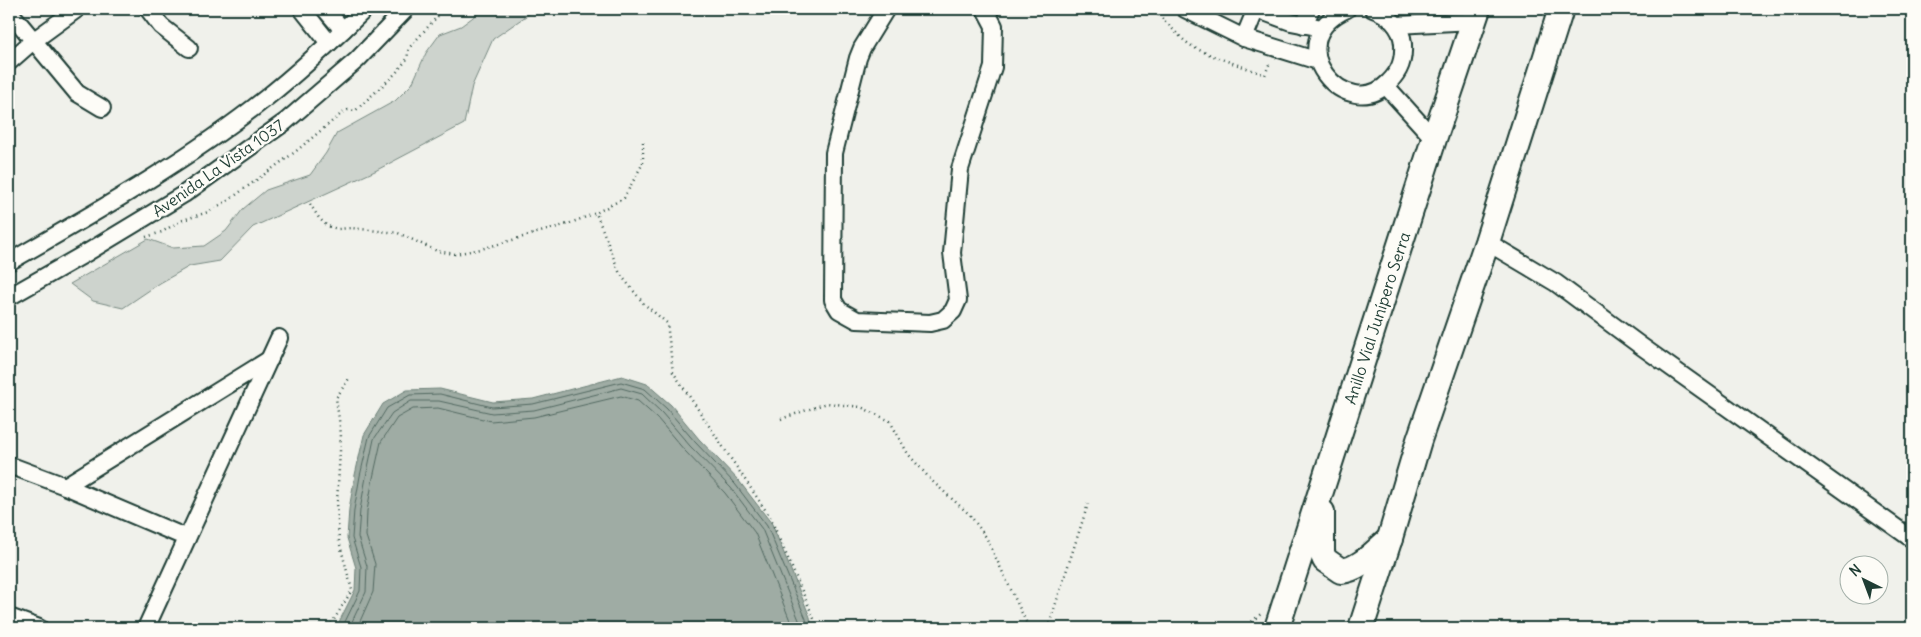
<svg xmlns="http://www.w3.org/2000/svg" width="1921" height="637" viewBox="0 0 1921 637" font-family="Delius,sans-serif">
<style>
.green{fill:#cdd3cd;stroke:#768880}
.water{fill:#9faca4;stroke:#6c8077}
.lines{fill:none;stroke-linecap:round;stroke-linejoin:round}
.shore{stroke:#526961;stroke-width:1}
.minor-casing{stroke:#1f3d34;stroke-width:20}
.highway-casing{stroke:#1f3d34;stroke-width:28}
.path{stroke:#1f3d34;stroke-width:2.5;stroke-dasharray:1 4;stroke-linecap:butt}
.minor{stroke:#fdfcf7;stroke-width:16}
.highway{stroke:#fdfcf7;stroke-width:24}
.labels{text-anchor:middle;stroke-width:4.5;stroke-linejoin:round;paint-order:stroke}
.street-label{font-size:16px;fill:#1f3d34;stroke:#fdfcf7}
</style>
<rect width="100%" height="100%" fill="#f0f1eb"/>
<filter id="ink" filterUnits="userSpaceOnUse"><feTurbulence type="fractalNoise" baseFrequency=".02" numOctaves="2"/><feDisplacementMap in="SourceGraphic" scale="10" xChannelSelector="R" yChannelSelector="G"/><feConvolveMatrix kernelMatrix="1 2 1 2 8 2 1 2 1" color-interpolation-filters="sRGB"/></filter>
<g filter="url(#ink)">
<polygon class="green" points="484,9 536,9 493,39 472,86 464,124 375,171 253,227 220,261 190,266 160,283 123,308 93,301 70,284 148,239 173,248 204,246 226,231 243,209 266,190 310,175 326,153 337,133 395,101 412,84 426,53 440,34 461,26"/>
<polygon class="water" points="622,376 647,384 671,405 699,439 739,481 772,524 810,617 812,628 336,628 355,590 356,568 347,538 349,509 355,475 364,435 383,404 407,390 440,389 493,402 533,399"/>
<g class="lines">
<g class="shore">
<polyline points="342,628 360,591 361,567 352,538 354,510 360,476 369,437 387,408 410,395 440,394 492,407 533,404 621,382 645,389 667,409 695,442 735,484 767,526 806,619 807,628"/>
<polyline points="349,628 366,592 367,566 358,537 360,510 366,477 374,439 392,413 411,401 439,401 492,413 534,410 621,388 642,394 662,413 690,446 731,488 762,529 799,620 801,628"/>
<polyline points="357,628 373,592 375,564 366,536 367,511 373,478 381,442 397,418 413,409 438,408 491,421 534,417 621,396 638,401 657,418 685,451 725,493 755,533 793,628"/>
</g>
<defs>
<g id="minor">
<polyline points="148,9 161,26 189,48"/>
<polyline points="302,9 329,43"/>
<polyline points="325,9 343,30"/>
<polyline points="886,9 862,48 858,58 834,153 833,300 839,310 857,320 930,323 943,320 953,311 958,300 952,253 960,169 993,67 994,26 985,9"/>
<polyline points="1185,9 1244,38 1318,61"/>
<polyline points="1256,9 1291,22 1322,28"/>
<path d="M1347,9C1275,42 1347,126 1389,82C1400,71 1404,60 1403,44C1402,27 1388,14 1373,9"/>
<polyline points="9,11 77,93 102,108"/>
<polyline points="1304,25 1311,9"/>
<polyline points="1396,25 1474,21"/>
<polyline points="1244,38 1256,9"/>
<polyline points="9,62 33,41 77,9"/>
<polyline points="1386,86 1434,139"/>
<polyline points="1487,242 1556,283 1641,346 1912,539"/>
<path d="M9,262C96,212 187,161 266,98C300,71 333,40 365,9"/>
<polyline points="9,297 88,252 184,194 285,122 357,60 406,9"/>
<polyline points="9,465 65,486 187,538"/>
<polyline points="65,486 270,359"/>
<polyline points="9,617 39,628"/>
<polyline points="146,628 279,338"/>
</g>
<g id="highway">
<path d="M1322,512V553L1325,560L1341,571C1361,569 1375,551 1390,539"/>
<polyline points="1277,628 1434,139 1478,9"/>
<polyline points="1361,628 1390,538 1419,440 1487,242 1561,9"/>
</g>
</defs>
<use href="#minor" class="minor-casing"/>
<use href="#highway" class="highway-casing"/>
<g class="path">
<path d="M1150,9C1167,19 1177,38 1195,48C1215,58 1243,66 1265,75L1270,62"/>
<polyline points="643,142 643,163 624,198 596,213 620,274 644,304 667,323 673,372 770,517 815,621 816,628"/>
<polyline points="310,204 319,218 327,226 338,229 351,228 398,233 437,251 455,254 481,249 568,224 596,213"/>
<polyline points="146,237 162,232 180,221 208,212 229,200 295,152 341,114 348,110 355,111 396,73 407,59 409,48 444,9"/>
<polyline points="781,419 827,403 861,407 890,421 908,454 932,481 970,515 986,537 1029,628"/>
<polyline points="329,628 352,590 339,541 337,502 341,434 336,398 350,377"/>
<polyline points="1048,628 1088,504"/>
<polyline points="1244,628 1262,613"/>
</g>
<use href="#minor" class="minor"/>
<use href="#highway" class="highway"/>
</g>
</g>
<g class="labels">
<g class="street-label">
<text transform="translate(218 168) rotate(-35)" y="6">Avenida La Vista 1037</text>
<text transform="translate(1377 318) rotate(-72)" y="6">Anillo Vial Junípero Serra</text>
</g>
</g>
<rect width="1921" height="637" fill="none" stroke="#fdfcf7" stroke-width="30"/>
<rect x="15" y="15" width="1891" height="607" fill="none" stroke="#1f3d34" stroke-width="2" filter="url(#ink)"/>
<g transform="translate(1864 580) rotate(318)"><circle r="24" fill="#fdfcf7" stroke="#a4b0a9"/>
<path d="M0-4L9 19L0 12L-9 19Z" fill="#1f3d34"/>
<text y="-8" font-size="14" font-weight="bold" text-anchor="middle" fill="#1f3d34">N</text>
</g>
</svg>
